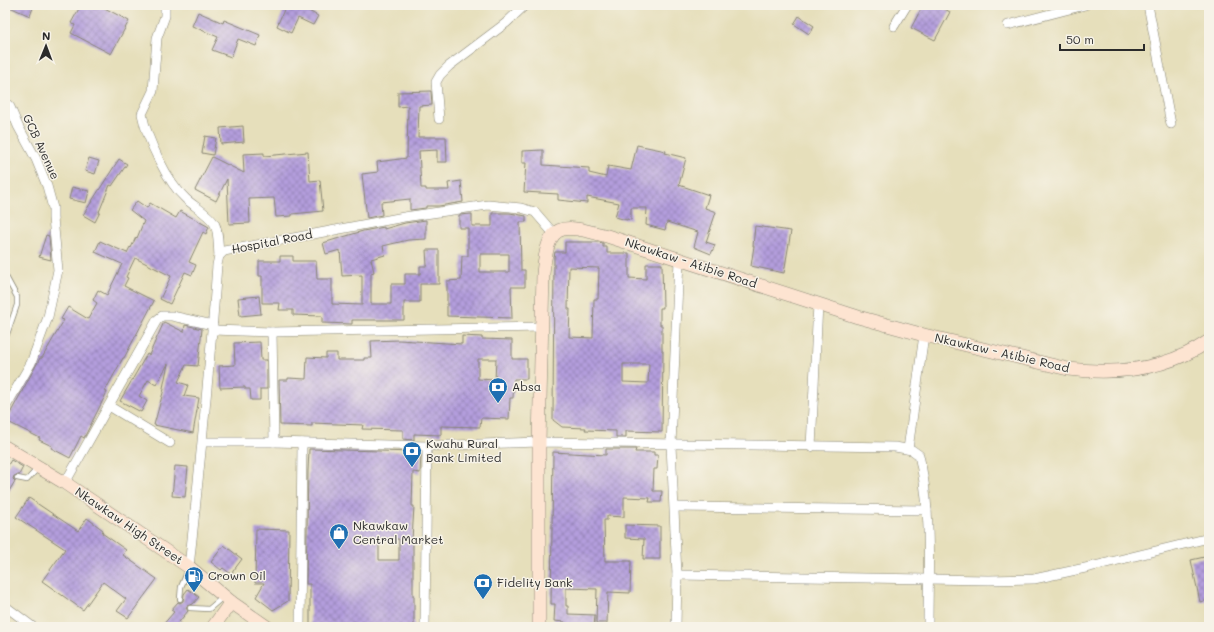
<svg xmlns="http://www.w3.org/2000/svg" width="1214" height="632" viewBox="0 0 1214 632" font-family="Mali,sans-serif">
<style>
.building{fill:url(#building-cross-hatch);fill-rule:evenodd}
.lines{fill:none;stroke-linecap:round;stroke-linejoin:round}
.lane-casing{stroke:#888573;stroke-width:6}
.street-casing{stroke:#888573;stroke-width:10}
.secondary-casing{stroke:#888573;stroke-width:14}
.lane{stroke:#fff;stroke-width:4.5}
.street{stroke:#fff;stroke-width:9}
.secondary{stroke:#fde4d1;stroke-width:13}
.labels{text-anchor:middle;stroke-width:3;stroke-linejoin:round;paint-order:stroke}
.street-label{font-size:12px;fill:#2b2b2b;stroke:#f7f3e8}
.poi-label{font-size:12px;fill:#2b2b2b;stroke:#f7f3e8;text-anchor:start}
</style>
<defs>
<pattern id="building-cross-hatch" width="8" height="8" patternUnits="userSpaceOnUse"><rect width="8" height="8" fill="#b49edd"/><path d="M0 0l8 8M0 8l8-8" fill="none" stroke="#9381b3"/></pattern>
</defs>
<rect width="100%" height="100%" fill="#f7f3e8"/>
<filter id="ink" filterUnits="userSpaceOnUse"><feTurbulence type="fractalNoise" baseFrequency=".025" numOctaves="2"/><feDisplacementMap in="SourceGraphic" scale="8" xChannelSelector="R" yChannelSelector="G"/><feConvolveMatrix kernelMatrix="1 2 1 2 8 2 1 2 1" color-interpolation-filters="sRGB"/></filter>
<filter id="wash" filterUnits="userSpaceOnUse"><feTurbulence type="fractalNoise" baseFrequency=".012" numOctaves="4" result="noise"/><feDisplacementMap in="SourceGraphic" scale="16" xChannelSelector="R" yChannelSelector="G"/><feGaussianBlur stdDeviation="0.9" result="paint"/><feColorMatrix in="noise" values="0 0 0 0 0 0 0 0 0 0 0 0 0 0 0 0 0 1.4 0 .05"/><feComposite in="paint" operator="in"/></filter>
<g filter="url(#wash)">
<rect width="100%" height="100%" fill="#e6dfbb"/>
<g id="blocks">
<g class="building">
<polygon points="5,5 34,5 30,16"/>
<polygon points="81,5 99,5 129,21 111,54 71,33 75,25 71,23"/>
<polygon points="286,5 304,5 303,8 318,16 313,25 298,18 291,33 277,26"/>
<polygon points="923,5 938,5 950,12 935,40 911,28"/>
<polygon points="198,12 223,23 224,20 260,35 256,46 238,39 231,57 212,50 218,37 192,26"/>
<polygon points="799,16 814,26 809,34 794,24"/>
<polygon points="431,91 432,105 419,106 418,137 446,137 447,162 437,162 437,150 419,151 421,188 426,188 426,190 449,190 448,183 461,181 463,202 439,206 426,206 426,208 410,210 410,199 381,202 382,215 367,218 362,174 378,172 377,162 407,158 408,106 398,107 398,92"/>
<polygon points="243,126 244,142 221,144 220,128"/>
<polygon points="205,136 216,138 213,155 202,153"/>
<polygon points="637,145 666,151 665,153 686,158 679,185 709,195 705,208 716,212 706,242 715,245 711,254 694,247 698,232 667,222 665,230 646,225 647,208 631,208 631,220 627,219 627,220 615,217 619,203 587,197 587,203 558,200 558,194 524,192 526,163 522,163 522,151 543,150 543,165 589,168 589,173 606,177 608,166 631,170"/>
<polygon points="308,152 310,181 320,180 323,211 292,214 292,216 276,217 274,198 249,199 250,223 229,224 227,179 216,201 195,190 212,157 244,173 243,154 264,153 264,156"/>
<polygon points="89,158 99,161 95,174 85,171"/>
<polygon points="119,159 127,164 112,186 110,185 99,212 100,212 95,222 83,215"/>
<polygon points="72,187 89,191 86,203 69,199"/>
<polygon points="137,201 147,208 150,203 176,218 180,211 209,227 206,234 203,232 189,262 196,265 192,275 185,272 170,304 160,299 171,276 135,258 126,277 128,278 124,286 154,301 124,358 123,358 105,391 107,392 84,438 81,436 70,458 51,448 52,446 39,440 40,438 6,421 40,358 42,358 64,320 61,319 68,307 88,319 97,303 93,300 98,290 107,295 122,264 95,252 100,241 127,253 130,247 131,248 136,237 137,238 144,221 130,210"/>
<path d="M492,213H510L526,216V222H520L521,270H525V287H511L512,318L447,316V281L461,280L462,256H468V228H459V215L472,214V226H492ZM480,254H509V272H480Z"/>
<polygon points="426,220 426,239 408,240 383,246 385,255 371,259 374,272 371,273 371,304 391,304 391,284 405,284 405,274 420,274 420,266 427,266 426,250 439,250 439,284 420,284 420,302 404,302 404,320 352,320 352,324 322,323 322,316 293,315 293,310 279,310 280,303 262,303 262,276 259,276 259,261 280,261 280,256 293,256 293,261 316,261 317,279 332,279 332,304 362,305 362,275 342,276 340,250 326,254 323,243 363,231 384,227 384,229 405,223"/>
<polygon points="755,226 791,231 784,273 751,266 754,246 753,246"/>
<polygon points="46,235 49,236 51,260 39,257"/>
<path d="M565,242H598L603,243V247H607V253H629V278L646,279V264H662L663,308H660V325H662V351H663L662,432L626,431V437H616V431L585,430L586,428L562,427L553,420L554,257L555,252H565ZM569,267L599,268L598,299H594L593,338L569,337L570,309H568ZM623,364H649L648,383L623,382Z"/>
<polygon points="259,296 261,314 240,316 238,298"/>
<polygon points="164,322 184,332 185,325 202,329 198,366 186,365 178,382 188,385 184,396 199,398 193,433 154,425 164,389 163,388 168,364 156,385 148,380 139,396 147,401 141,412 120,401 147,354 149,355"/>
<path d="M462,336L482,337V339L512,340V359H527V379H514L513,398H510L509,419L481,418L480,427L441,426V435L414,434V440L403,439V430L362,429L363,425L312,423V426L280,425L279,380H288V378L306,379L307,357L326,358V353H337V360H364V358H372L371,341L399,340L462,344ZM478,359H496L495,380L478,379Z"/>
<polygon points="260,342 261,360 267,360 267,389 260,389 260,400 251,400 250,389 245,389 245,387 220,388 219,366 235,365 234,343"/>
<path d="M309,449L414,452V453L421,454L420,473L413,472L412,506H414L412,540H413V596H414V627H310V584H306L308,471ZM379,539H399V560H379Z"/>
<polygon points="606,449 636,449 635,452 654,452 654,455 658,455 657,469 654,469 653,491 662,491 661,502 649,502 650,498 624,497 624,517 607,516 607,520 604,520 605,561 631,561 630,593 608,592 607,623 596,623 597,589 566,588 566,606 568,606 568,614 595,615 594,627 565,627 565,622 554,621 555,604 551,604 553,452 606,455"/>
<polygon points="11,460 23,467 19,475 14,476 13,479 15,481 5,498 5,470"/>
<polygon points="175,466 188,467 185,497 172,496"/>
<polygon points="29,498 78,531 87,518 103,530 102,533 126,550 123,555 157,579 128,618 117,611 126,599 103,582 83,610 42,581 65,549 16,517"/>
<polygon points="625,525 660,526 660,559 643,559 644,539 625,538"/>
<polygon points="256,529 289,530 288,601 273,610 256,597 264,583 255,583"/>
<polygon points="224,545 242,559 231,574 223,568 221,570 211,562"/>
<polygon points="1209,556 1209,600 1200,602 1191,560"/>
<polygon points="188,589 199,597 193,604 187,606 186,608 188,611 179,622 185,627 161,627 174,612 171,610 178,602 180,603 183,601 184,594"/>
</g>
</g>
</g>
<g filter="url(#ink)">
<use href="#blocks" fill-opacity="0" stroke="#888573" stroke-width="1"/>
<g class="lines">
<defs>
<g id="lane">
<polyline points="5,275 17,297 17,305 7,334 5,335"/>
<polyline points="17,478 27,480 38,468"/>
<polyline points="180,599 181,587 189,568"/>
<polyline points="190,608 209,609 223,597"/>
<polyline points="18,627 23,619"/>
</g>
<g id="street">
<path d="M165,5V16L157,38L153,91L142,114C147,139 167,182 186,199C195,207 207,213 214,223C219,230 218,247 219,256"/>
<polyline points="1148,5 1171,124"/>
<polyline points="1008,25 1085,5"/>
<polyline points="894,26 907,5"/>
<polyline points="5,102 10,107 18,126 36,159 47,186 53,208 53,218 58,270 48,317 31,363 5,408"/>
<polyline points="439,119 436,82 440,75 449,66 506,23 525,5"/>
<polyline points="213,330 272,332 542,327"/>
<polyline points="272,332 274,442"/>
<polyline points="109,406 170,443"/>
<path d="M203,442H274L427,446L539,442L895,447L912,450L919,455C932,511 928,570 928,627"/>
<polyline points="811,447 818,304"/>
<polyline points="908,449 924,335"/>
<polyline points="65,483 157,320 162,316 172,316 213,325"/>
<polyline points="675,507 927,510"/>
<path d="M189,567C200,466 210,366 217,265L219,256L224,251L404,217L488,205L521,208L535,212L554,234"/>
<polyline points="677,575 989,580 1034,579 1090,567 1209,538"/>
<polyline points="5,606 33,627"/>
<polyline points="300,627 302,443"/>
<polyline points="425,627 427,446"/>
<polyline points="676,627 677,575 671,445 679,260"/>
</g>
<g id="secondary">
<polyline points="5,447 65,483 189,567 231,602 267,627"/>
<polyline points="213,627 231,602"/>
<path d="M539,627V442L543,274C548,220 561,224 607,236L858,317L924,335L1068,369C1117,375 1168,369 1209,341"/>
</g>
</defs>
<use href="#lane" class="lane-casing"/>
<use href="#street" class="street-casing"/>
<use href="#secondary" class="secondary-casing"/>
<use href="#lane" class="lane"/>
<use href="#street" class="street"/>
<use href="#secondary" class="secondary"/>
</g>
</g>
<defs>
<symbol id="bank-pin" viewBox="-11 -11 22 30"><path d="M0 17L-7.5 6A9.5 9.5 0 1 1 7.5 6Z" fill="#1f6fb2" stroke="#f7f3e8"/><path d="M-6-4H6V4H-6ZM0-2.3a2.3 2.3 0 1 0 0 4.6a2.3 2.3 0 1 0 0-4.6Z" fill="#fff"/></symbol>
<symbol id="shop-pin" viewBox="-11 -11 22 30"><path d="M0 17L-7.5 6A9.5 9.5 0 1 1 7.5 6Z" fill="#1f6fb2" stroke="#f7f3e8"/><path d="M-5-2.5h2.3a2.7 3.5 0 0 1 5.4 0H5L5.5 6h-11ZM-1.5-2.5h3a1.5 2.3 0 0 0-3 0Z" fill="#fff"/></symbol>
<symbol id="fuel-pin" viewBox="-11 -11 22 30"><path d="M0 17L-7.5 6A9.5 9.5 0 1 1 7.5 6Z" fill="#1f6fb2" stroke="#f7f3e8"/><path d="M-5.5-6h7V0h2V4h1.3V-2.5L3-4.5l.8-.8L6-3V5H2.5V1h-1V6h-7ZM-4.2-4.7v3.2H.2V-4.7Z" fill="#fff"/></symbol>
</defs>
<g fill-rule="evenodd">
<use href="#bank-pin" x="487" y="376" width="22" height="30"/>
<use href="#bank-pin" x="401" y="440" width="22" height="30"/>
<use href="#shop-pin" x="328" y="522" width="22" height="30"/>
<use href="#fuel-pin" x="183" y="565" width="22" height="30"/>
<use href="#bank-pin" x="472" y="572" width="22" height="30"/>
</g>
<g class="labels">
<g class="street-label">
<text transform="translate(41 147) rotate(65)" y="4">GCB Avenue</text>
<text transform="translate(272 242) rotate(-11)" y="4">Hospital Road</text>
<text transform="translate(691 263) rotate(18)" y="4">Nkawkaw - Atibie Road</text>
<text transform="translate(1002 353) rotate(13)" y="4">Nkawkaw - Atibie Road</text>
<text transform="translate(129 526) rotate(34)" y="4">Nkawkaw High Street</text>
</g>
<g class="poi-label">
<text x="512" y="391">Absa</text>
<text x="426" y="448">Kwahu Rural<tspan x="426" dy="14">Bank Limited</tspan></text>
<text x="353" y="530">Nkawkaw<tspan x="353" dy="14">Central Market</tspan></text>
<text x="208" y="580">Crown Oil</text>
<text x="497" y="587">Fidelity Bank</text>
</g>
</g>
<rect width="1214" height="632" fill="none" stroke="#f7f3e8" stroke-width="20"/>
<g transform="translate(46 46) rotate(1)" stroke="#f7f3e8" stroke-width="3" paint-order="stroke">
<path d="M0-3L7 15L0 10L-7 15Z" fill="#2b2b2b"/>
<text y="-6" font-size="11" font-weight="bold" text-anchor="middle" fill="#2b2b2b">N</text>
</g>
<path d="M1060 44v6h84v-6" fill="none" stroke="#2b2b2b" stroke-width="2"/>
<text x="1066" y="44" font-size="12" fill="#2b2b2b" stroke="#f7f3e8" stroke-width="3" paint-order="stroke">50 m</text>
</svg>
